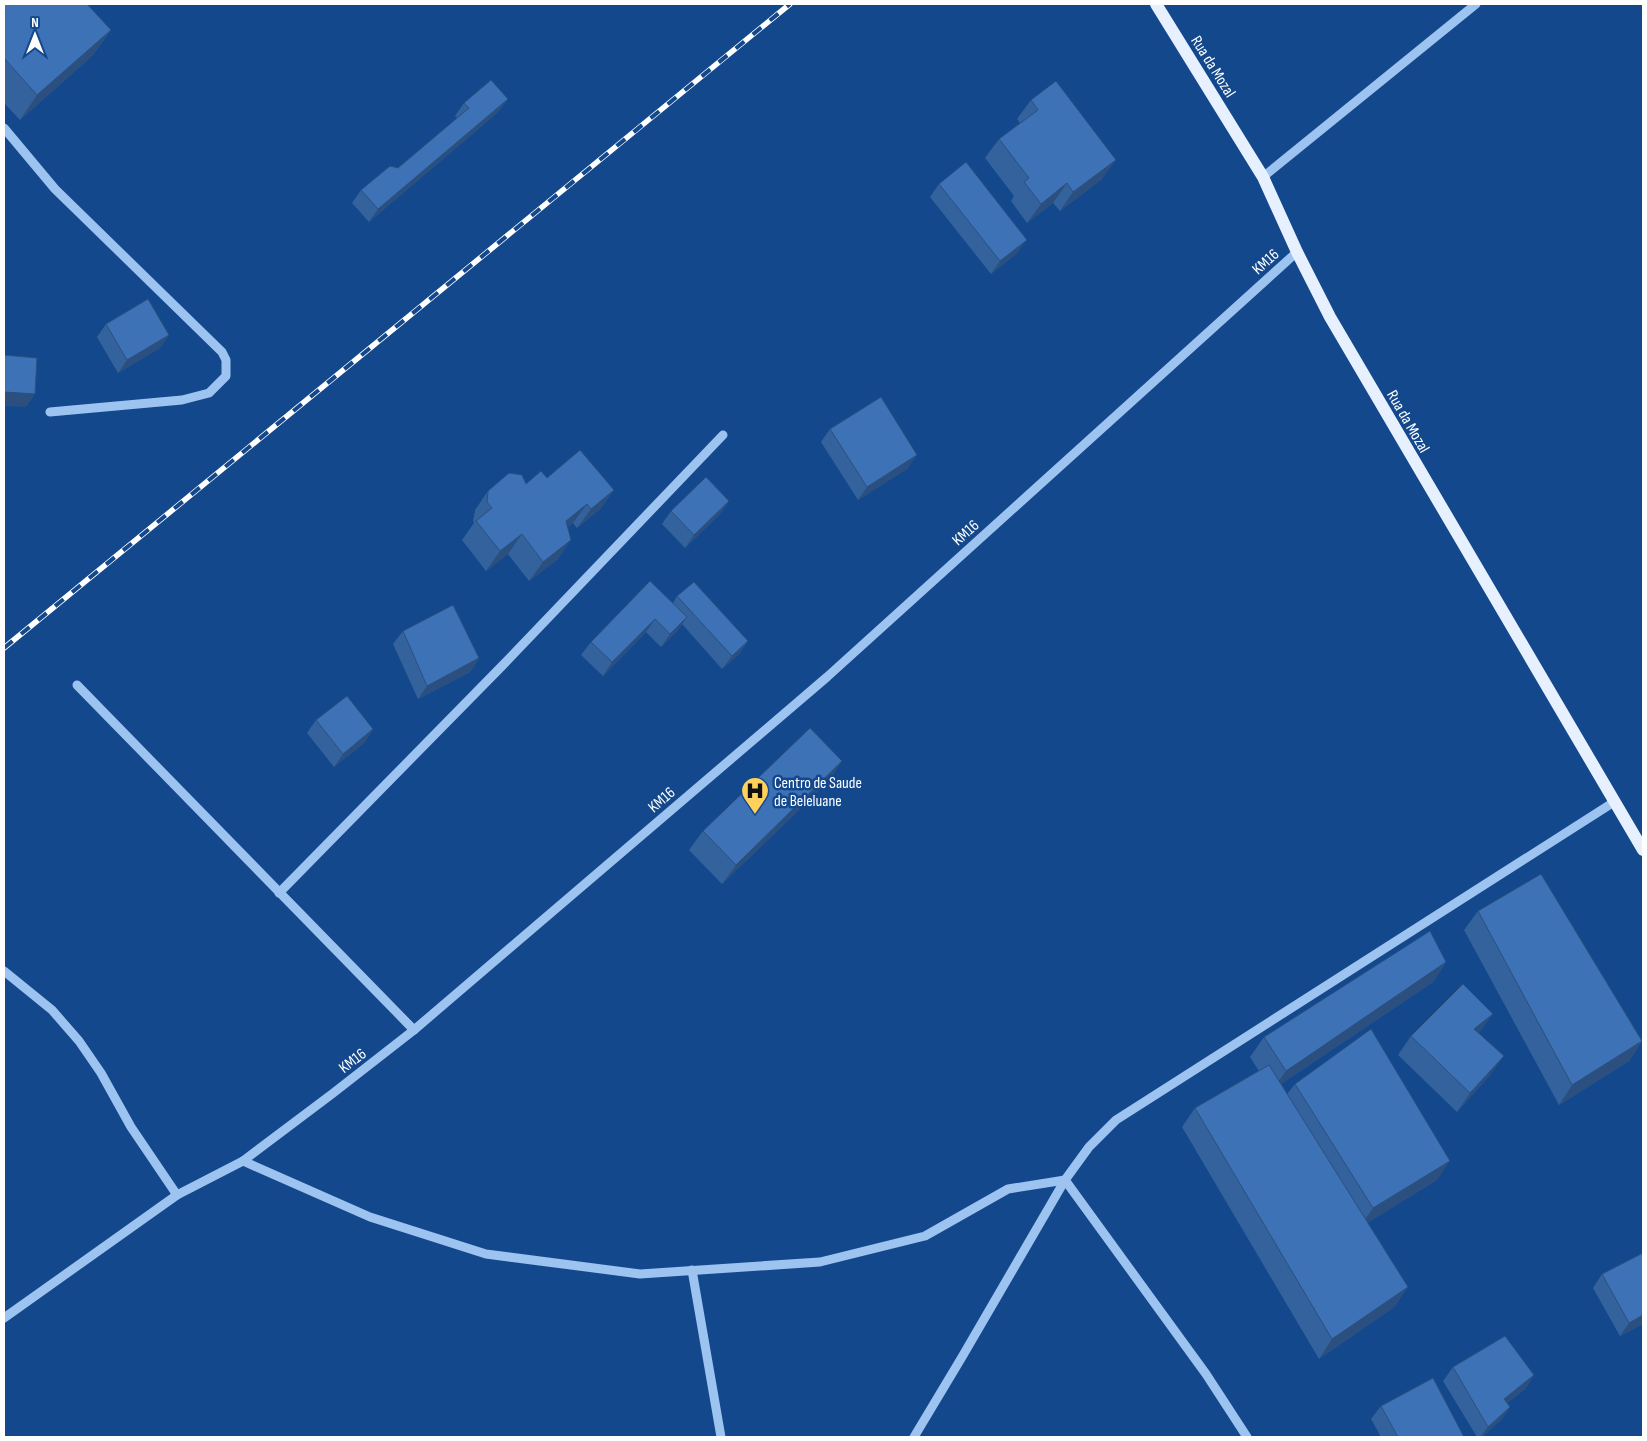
<svg xmlns="http://www.w3.org/2000/svg" width="1647" height="1441" viewBox="0 0 1647 1441" font-family="'Sofia Sans Condensed',sans-serif">
<style>
.lines{fill:none;stroke-linecap:round;stroke-linejoin:round}
.minor{stroke:#9dc3f0;stroke-width:9}
.major{stroke:#e6f0ff;stroke-width:12}
.rail-casing{stroke:#fff;stroke-width:5.5}
.rail{stroke:#14488c;stroke-width:4;stroke-dasharray:11;stroke-linecap:butt}
.wall{fill:#34629d}
.shaded-wall{fill:#2b507f}
.building{fill:#3d72b6;stroke:#2b507f}
.labels{text-anchor:middle;stroke-width:5;stroke-linejoin:round;paint-order:stroke}
.street-label{font-size:16px;fill:#fff;stroke:#14488c}
.poi-label{font-size:16px;fill:#fff;stroke:#14488c;text-anchor:start}
</style>
<rect width="100%" height="100%" fill="#14488c"/>
<g class="lines">
<g class="minor">
<polyline points="4,128 55,189 222,352 226,360 226,376 209,393 182,400 50,412"/>
<polyline points="1263,177 1476,4"/>
<polyline points="77,685 414,1030"/>
<polyline points="279,893 502,666 723,435"/>
<polyline points="4,971 52,1010 79,1041 101,1073 131,1127 177,1195"/>
<polyline points="243,1161 370,1217 486,1254 640,1274 820,1262 925,1236 1008,1189 1065,1180 1206,1374 1247,1437"/>
<polyline points="692,1270 721,1437"/>
<polyline points="4,1318 177,1195 243,1161 332,1094 414,1030 827,677 1297,252"/>
<polyline points="914,1437 962,1357 1065,1180 1089,1147 1116,1120 1614,802"/>
</g>
<polyline class="major" points="1156,4 1263,177 1297,252 1330,317 1643,850"/>
<defs>
<polyline id="rail" points="4,648 790,4"/>
</defs>
<use href="#rail" class="rail-casing"/>
<use href="#rail" class="rail"/>
</g>
<g class="wall">
<polygon points="4,4 111,30 93,55 20,120 4,103"/>
<polygon points="508,99 498,112 369,222 352,203 361,190 398,168 457,118 455,116 464,103"/>
<polygon points="1031,100 1102,179 1060,211 1053,203 1027,223 1011,201 1014,196 985,158 999,139 1020,123 1017,119"/>
<polygon points="939,184 1017,253 991,274 930,197"/>
<polygon points="106,324 169,335 160,348 118,373 97,337"/>
<polygon points="830,429 908,468 858,500 821,442"/>
<polygon points="547,478 614,490 600,509 577,528 573,523 568,527 558,559 529,581 508,554 486,571 462,540 474,523 473,521 475,510 488,491 526,484"/>
<polygon points="729,501 720,514 685,548 662,524 671,511"/>
<polygon points="677,596 748,641 739,654 722,669 682,624 678,630 661,647 646,632 603,676 581,655 591,642 673,603"/>
<polygon points="403,631 479,658 470,672 418,699 393,644"/>
<polygon points="316,720 373,729 364,743 334,767 307,733"/>
<polygon points="829,781 722,884 689,850 703,831"/>
<polygon points="1478,911 1642,1041 1629,1061 1559,1105 1464,930"/>
<polygon points="1446,962 1433,982 1281,1084 1287,1094 1295,1084 1437,1180 1367,1223 1408,1287 1394,1307 1319,1359 1182,1127 1195,1108 1259,1071 1250,1057 1264,1037"/>
<polygon points="1479,1033 1490,1075 1457,1112 1398,1055 1411,1036"/>
<polygon points="1602,1274 1643,1324 1620,1336 1593,1288"/>
<polygon points="1453,1367 1534,1375 1525,1389 1507,1403 1510,1407 1501,1420 1482,1437 1477,1437 1443,1381"/>
<polygon points="1381,1406 1464,1437 1381,1437 1371,1419"/>
</g>
<g class="shaded-wall">
<polygon points="111,30 93,55 20,120 37,95"/>
<polygon points="508,99 498,112 369,222 378,209"/>
<polygon points="1116,160 1102,179 1060,211 1073,192"/>
<polygon points="1067,183 1053,203 1027,223 1041,204"/>
<polygon points="1027,240 1017,253 991,274 1000,261"/>
<polygon points="169,335 160,348 118,373 127,360"/>
<polygon points="4,392 35,394 26,407 4,406"/>
<polygon points="917,455 908,468 858,500 867,487"/>
<polygon points="614,490 600,509 577,528 591,509"/>
<polygon points="729,501 720,514 685,548 694,535"/>
<polygon points="587,504 573,523 553,540 566,521"/>
<polygon points="522,534 508,554 486,571 500,551"/>
<polygon points="571,540 558,559 529,581 543,562"/>
<polygon points="687,617 678,630 661,647 670,634"/>
<polygon points="655,619 646,632 603,676 612,662"/>
<polygon points="748,641 739,654 722,669 732,656"/>
<polygon points="479,658 470,672 418,699 427,686"/>
<polygon points="373,729 364,743 334,767 343,754"/>
<polygon points="842,761 829,781 722,884 736,865"/>
<polygon points="1446,962 1433,982 1272,1090 1286,1071"/>
<polygon points="1493,1014 1479,1033 1474,1029"/>
<polygon points="1642,1041 1629,1061 1559,1105 1572,1085"/>
<polygon points="1504,1056 1490,1075 1457,1112 1470,1093"/>
<polygon points="1450,1161 1437,1180 1359,1228 1373,1208"/>
<polygon points="1408,1287 1394,1307 1319,1359 1332,1339"/>
<polygon points="1643,1315 1643,1324 1620,1336 1629,1323"/>
<polygon points="1534,1375 1525,1389 1495,1412 1504,1399"/>
<polygon points="1510,1407 1501,1420 1482,1437 1480,1437 1488,1427"/>
</g>
<g class="building">
<polygon points="4,4 87,4 111,30 37,95 4,58"/>
<polygon points="491,80 508,99 378,209 361,190 390,166 398,168 469,108 464,103"/>
<polygon points="1056,81 1116,160 1073,192 1067,183 1041,204 1024,182 1029,178 999,139 1038,110 1031,100"/>
<polygon points="966,162 1027,240 1000,261 939,184"/>
<polygon points="148,299 169,335 127,360 106,324"/>
<polygon points="4,355 37,358 35,394 4,392"/>
<polygon points="881,397 917,455 867,487 830,429"/>
<polygon points="580,450 614,490 591,509 587,504 566,521 571,540 543,562 522,534 500,551 476,521 492,508 487,502 488,491 509,473 522,475 526,484 541,471 547,478"/>
<polygon points="706,477 729,501 694,535 671,511"/>
<polygon points="650,581 687,617 670,634 655,619 612,662 591,642"/>
<polygon points="694,582 748,641 732,656 677,596"/>
<polygon points="453,605 479,658 427,686 403,631"/>
<polygon points="347,696 373,729 343,754 316,720"/>
<polygon points="810,728 842,761 736,865 703,831"/>
<polygon points="1541,874 1642,1041 1572,1085 1478,911"/>
<polygon points="1430,931 1446,962 1286,1071 1264,1037"/>
<polygon points="1463,984 1493,1014 1474,1029 1504,1056 1470,1093 1411,1036"/>
<polygon points="1371,1029 1450,1161 1373,1208 1295,1084"/>
<polygon points="1269,1065 1408,1287 1332,1339 1195,1108"/>
<polygon points="1643,1253 1643,1315 1629,1323 1602,1274"/>
<polygon points="1505,1336 1534,1375 1504,1399 1510,1407 1488,1427 1453,1367"/>
<polygon points="1433,1378 1464,1437 1398,1437 1381,1406"/>
</g>
<defs>
<symbol id="hospital-pin" viewBox="-11 -11 22 30"><path d="M0 17L-7.5 6A9.5 9.5 0 1 1 7.5 6Z" fill="#ffd05c" stroke="#14488c"/><path d="M-5-5h3v3.5h4V-5h3V5h-3V1.5h-4V5h-3Z" fill="#111"/></symbol>
</defs>
<g fill-rule="evenodd">
<use href="#hospital-pin" x="739" y="775" width="32" height="43"/>
</g>
<g class="labels">
<g class="street-label">
<text transform="translate(1214 66) rotate(58)" y="6">Rua da Mozal</text>
<text transform="translate(1265 261) rotate(-42)" y="6">KM16</text>
<text transform="translate(1409 421) rotate(60)" y="6">Rua da Mozal</text>
<text transform="translate(965 532) rotate(-42)" y="6">KM16</text>
<text transform="translate(661 799) rotate(-41)" y="6">KM16</text>
<text transform="translate(352 1060) rotate(-38)" y="6">KM16</text>
</g>
<g class="poi-label">
<text x="774" y="788">Centro de Saude<tspan x="774" dy="18">de Beleluane</tspan></text>
</g>
</g>
<rect width="1647" height="1441" fill="none" stroke="#ffffff" stroke-width="10"/>
<g transform="translate(35 35)" stroke="#14488c" stroke-width="4" paint-order="stroke">
<path d="M0-4L9 19L0 12L-9 19Z" fill="#ffffff"/>
<text y="-8" font-size="14" font-weight="bold" text-anchor="middle" fill="#ffffff">N</text>
</g>
</svg>
